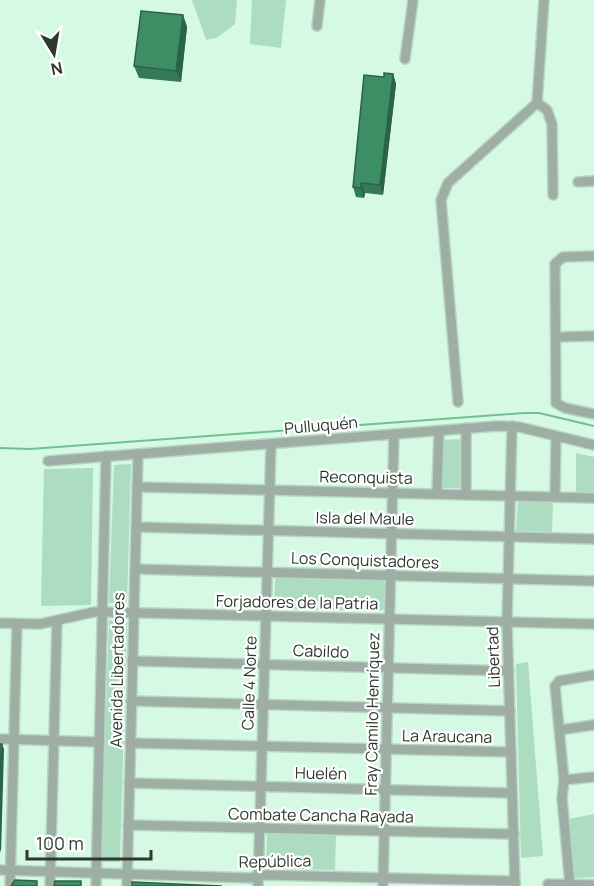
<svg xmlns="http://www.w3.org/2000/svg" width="594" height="886" viewBox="0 0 594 886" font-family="Manrope,sans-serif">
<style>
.green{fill:#acddc0}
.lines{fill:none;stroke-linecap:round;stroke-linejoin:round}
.stream{stroke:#70c095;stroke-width:2}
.minor-casing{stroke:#b7d6c3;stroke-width:12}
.minor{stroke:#9faea5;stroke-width:9}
.wall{fill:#347a57}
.shaded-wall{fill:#2b6347}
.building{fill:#3d8e65;stroke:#2b6347;stroke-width:1.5}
.labels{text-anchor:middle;stroke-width:4.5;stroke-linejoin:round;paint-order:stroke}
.street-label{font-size:16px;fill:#2c3931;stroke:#fff}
</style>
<rect width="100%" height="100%" fill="#d6f9e3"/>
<g class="green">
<polygon points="192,0 237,0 235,24 218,37 206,40"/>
<polygon points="252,0 286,0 281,48 250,44"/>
<polygon points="462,439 461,488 442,488 443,440"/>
<polygon points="576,453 594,457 594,493 576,493"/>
<polygon points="131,464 127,603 109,603 114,465"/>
<polygon points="93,468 91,605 41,606 44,469"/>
<polygon points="518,500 553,502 552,532 516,531"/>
<polygon points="279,577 381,577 385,584 384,609 380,611 278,609 274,605 275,580"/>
<polygon points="109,620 127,622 120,862 101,862"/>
<polygon points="528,662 543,856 521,858 516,664"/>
<polygon points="594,814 594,877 575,878 569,819"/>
<polygon points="267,834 336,835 335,870 266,868"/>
</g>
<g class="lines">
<polyline class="stream" points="0,448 30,449 524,413 539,413 594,426"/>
<defs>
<g id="minor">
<polyline points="317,26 320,0"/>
<polyline points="405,59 413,0"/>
<polyline points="537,103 544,0"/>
<polyline points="537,103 547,110 552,124 553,195"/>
<polyline points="578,182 594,181"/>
<polyline points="594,256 563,257 555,264 556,403 565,408 594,414"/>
<polyline points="557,337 594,336"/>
<polyline points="458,402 441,200 448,183 537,103"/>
<polyline points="512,426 507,622 515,886"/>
<polyline points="48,461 498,426 519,427 594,445"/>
<polyline points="137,487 594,498"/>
<polyline points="437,493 439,431"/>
<polyline points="466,494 466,428"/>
<polyline points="555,496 556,436"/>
<polyline points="136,527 594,539"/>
<polyline points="135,569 594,581"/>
<polyline points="0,623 40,624 94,612 102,612 594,624"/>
<polyline points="132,661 509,671"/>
<polyline points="131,701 510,711"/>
<polyline points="560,730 594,725"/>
<polyline points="0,739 99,742"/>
<polyline points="130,743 511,752"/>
<polyline points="564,780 594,777"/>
<polyline points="129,783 512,793"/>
<polyline points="128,825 514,834"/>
<polyline points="0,870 250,878 266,875 515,881"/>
<polyline points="548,884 594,885"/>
<polyline points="570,885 562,798 564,780 555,686 559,681 594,675"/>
<polyline points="10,886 17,624"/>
<polyline points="50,886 57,621"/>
<polyline points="96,886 106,456"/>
<polyline points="127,886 138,454"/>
<polyline points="258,886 271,444"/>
<polyline points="383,886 394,434"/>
</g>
</defs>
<use href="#minor" class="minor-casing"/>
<use href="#minor" class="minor"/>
</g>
<g class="wall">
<polygon points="183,15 187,27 181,82 139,78 134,66"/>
<polygon points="393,74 396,84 383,195 365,193 364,198 356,197 353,187"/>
</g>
<g class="shaded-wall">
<polygon points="183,15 187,27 181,82 176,71"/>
<polygon points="393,74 396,84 383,195 380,185"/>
<polygon points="361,183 365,193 364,198 361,188"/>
<polygon points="2,744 4,749 1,853 0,849 0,822"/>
</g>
<g class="building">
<polygon points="141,11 183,15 176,71 134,66"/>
<polygon points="384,73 393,74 380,185 361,183 361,188 353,187 364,75 384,77"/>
<polygon points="0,744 2,744 0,822"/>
<polygon points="15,880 37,881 37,886 11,886"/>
<polygon points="55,881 81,881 81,886 54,886"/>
<polygon points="132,882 222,886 132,886"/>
</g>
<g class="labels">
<g class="street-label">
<text transform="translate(321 425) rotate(-5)" y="6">Pulluquén</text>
<text transform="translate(366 477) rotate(1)" y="6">Reconquista</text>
<text transform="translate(365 518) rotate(1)" y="6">Isla del Maule</text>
<text transform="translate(365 560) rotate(2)" y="6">Los Conquistadores</text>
<text transform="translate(297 602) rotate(1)" y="6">Forjadores de la Patria</text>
<text transform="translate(321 651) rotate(2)" y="6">Cabildo</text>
<text transform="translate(493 657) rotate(-92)" y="6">Libertad</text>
<text transform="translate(117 670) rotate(-89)" y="6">Avenida Libertadores</text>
<text transform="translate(249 683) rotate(-88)" y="6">Calle 4 Norte</text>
<text transform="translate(372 714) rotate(-89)" y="6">Fray Camilo Henríquez</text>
<text transform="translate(447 736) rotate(1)" y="6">La Araucana</text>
<text transform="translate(321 773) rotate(1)" y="6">Huelén</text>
<text transform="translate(321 815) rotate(1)" y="6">Combate Cancha Rayada</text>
<text transform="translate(275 861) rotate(-1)" y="6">República</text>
</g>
</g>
<g transform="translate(54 54) rotate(169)" stroke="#ffffff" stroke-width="4.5" paint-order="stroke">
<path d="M0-4.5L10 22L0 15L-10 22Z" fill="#2c3931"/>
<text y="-9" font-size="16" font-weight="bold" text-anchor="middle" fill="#2c3931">N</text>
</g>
<path d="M27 850v9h124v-9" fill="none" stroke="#2c3931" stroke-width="3"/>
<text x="36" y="850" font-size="18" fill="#2c3931" stroke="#ffffff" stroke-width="4.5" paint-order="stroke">100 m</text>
</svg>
